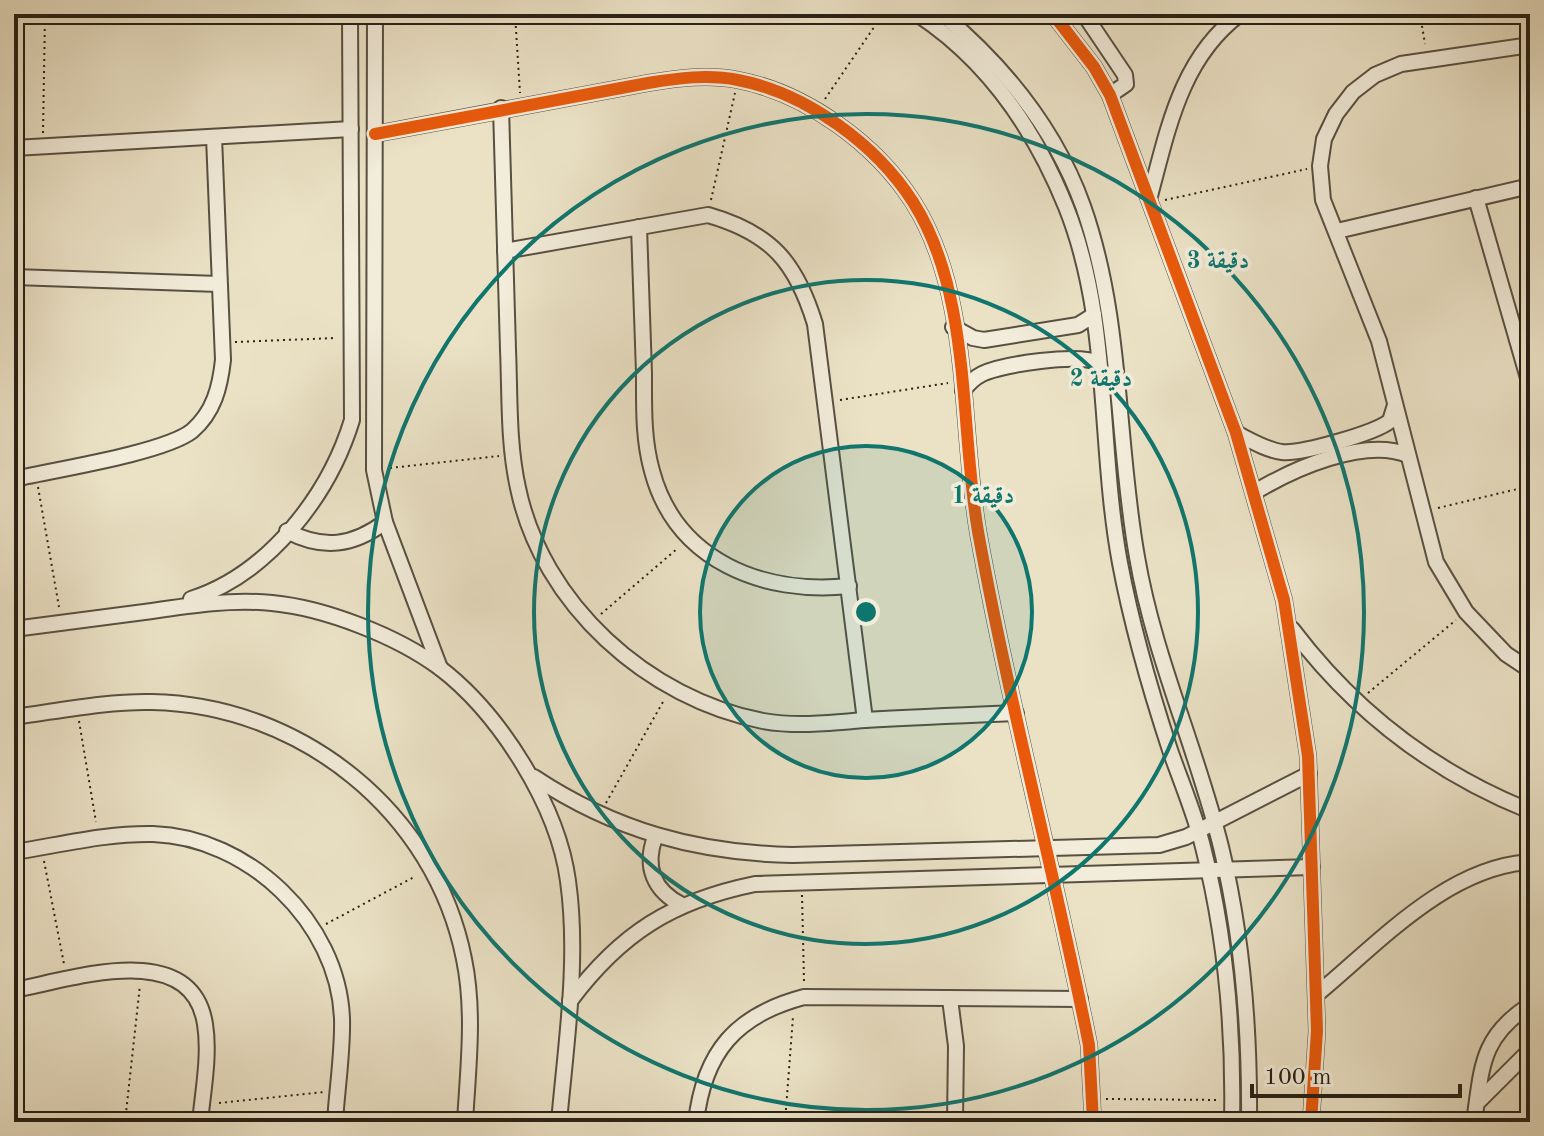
<svg xmlns="http://www.w3.org/2000/svg" width="1544" height="1136" viewBox="0 0 1544 1136" font-family="'Old Standard TT',Amiri,serif">
<style>
.lines{fill:none;stroke-linecap:round;stroke-linejoin:round}
.minor-casing{stroke:#585042;stroke-width:18}
.path{stroke:#272016;stroke-width:2;stroke-dasharray:2 4;stroke-linecap:butt}
.minor{stroke:#f2ecda;stroke-width:14}
.cycleway-casing{stroke:#f2ecda;stroke-width:17}
.cycleway{stroke:#e8590c;stroke-width:12}
.ring{fill:none;stroke:#0f766e;stroke-width:4}
.centre{fill:#0f766e;stroke:#f2ecda;stroke-width:4}
.ring-label{font-size:24px;text-anchor:middle;font-weight:bold;fill:#0f766e;stroke:#f2ecda;stroke-width:7;stroke-linejoin:round;paint-order:stroke}
</style>
<rect width="100%" height="100%" fill="#ebe2c6"/>
<filter id="stains"><feTurbulence type="fractalNoise" baseFrequency=".0025" numOctaves="4"/><feColorMatrix values="0 0 0 0 .2 0 0 0 0 .09 0 0 0 0 .02 0 0 0 .5 -.17"/></filter>
<radialGradient id="worn" r=".72"><stop offset=".6" stop-color="#630" stop-opacity="0"/><stop offset="1" stop-color="#630" stop-opacity=".3"/></radialGradient>
<g class="lines">
<defs>
<g id="minor">
<polyline points="375,14 374,470 385,522 440,668"/>
<path d="M917,14C987,60 1035,130 1066,207C1111,319 1098,445 1120,563C1132,627 1150,689 1170,750C1181,782 1195,814 1203,847C1226,938 1234,1028 1232,1122"/>
<path d="M942,14C1004,66 1055,128 1083,206C1123,319 1116,440 1137,557C1154,657 1197,749 1221,847C1243,938 1250,1028 1249,1122"/>
<polyline points="1053,14 1094,67 1110,95 1236,433 1284,600 1308,756 1317,1031 1311,1122"/>
<polyline points="1084,14 1125,75 1126,84 1110,95"/>
<polyline points="1530,45 1401,64 1375,75 1353,92 1336,114 1324,139 1320,166 1323,200 1379,341 1436,562 1466,612 1506,654 1530,670"/>
<path d="M501,108C503,188 506,269 508,350C510,396 508,443 518,488C542,604 648,699 763,721C797,727 831,723 865,720C915,717 966,715 1016,713"/>
<path d="M375,134L648,83C678,78 708,74 738,80C806,93 876,144 913,202C973,296 959,430 979,537C1010,707 1055,875 1089,1045L1093,1122"/>
<polyline points="14,148 351,129"/>
<path d="M1150,196C1168,129 1181,58 1240,14"/>
<polyline points="1476,198 1530,385"/>
<path d="M639,227C641,276 642,325 644,373C644,406 643,439 652,471C676,561 763,595 849,586"/>
<polyline points="1337,231 1530,186"/>
<path d="M505,251L708,215C771,233 796,262 815,324L865,720"/>
<polyline points="14,277 219,284"/>
<polyline points="953,327 973,338 984,340 1078,325 1094,315"/>
<path d="M963,391C968,384 974,378 982,374C1003,364 1078,353 1099,363"/>
<path d="M1236,433C1250,440 1266,450 1282,452C1302,454 1375,433 1390,421L1395,405"/>
<path d="M14,479C53,470 164,453 192,431C214,412 220,387 223,360L214,137"/>
<path d="M1255,492C1293,469 1364,437 1408,455"/>
<path d="M287,531C323,550 353,546 385,522"/>
<path d="M191,599C269,574 329,495 352,420L350,14"/>
<path d="M14,629C60,623 106,617 152,611C192,605 232,599 272,603C325,608 397,636 440,668C500,714 558,806 568,881C579,959 566,1043 559,1122"/>
<path d="M1292,629C1354,711 1435,773 1530,811"/>
<path d="M14,717C59,711 107,701 152,702C301,705 435,812 464,959C475,1012 468,1068 465,1122"/>
<path d="M534,777C614,830 696,853 792,855L1159,845L1186,837L1309,774"/>
<path d="M655,837C644,867 654,891 682,905"/>
<path d="M14,852C60,845 107,833 153,834C248,837 338,922 342,1018C343,1052 337,1088 335,1122"/>
<path d="M14,990C70,980 191,937 205,1024C210,1055 203,1091 200,1122"/>
<path d="M1316,995C1377,945 1446,867 1530,862"/>
<polyline points="950,999 956,1046 955,1122"/>
<path d="M570,1001C621,933 672,901 755,884L1312,867"/>
<polyline points="1477,1103 1530,1050"/>
<path d="M696,1122C704,1052 736,1015 804,997L1080,999"/>
<path d="M1474,1122C1482,1068 1480,1037 1530,1005"/>
</g>
</defs>
<use href="#minor" class="minor-casing"/>
<g class="path">
<polyline points="515,14 520,93"/>
<polyline points="1420,14 1425,44"/>
<polyline points="825,99 883,14"/>
<polyline points="43,133 45,14"/>
<polyline points="711,200 735,93"/>
<polyline points="1165,200 1307,169"/>
<polyline points="235,342 336,338"/>
<polyline points="840,400 948,383"/>
<polyline points="390,468 499,456"/>
<polyline points="38,487 59,607"/>
<polyline points="1438,508 1530,486"/>
<polyline points="601,614 678,548"/>
<polyline points="1368,693 1456,620"/>
<polyline points="79,721 96,822"/>
<polyline points="606,803 664,700"/>
<polyline points="44,861 64,964"/>
<polyline points="802,895 804,981"/>
<polyline points="326,924 416,876"/>
<polyline points="1106,1099 1220,1100"/>
<polyline points="219,1103 324,1092"/>
<polyline points="125,1122 140,985"/>
<polyline points="785,1122 793,1017"/>
</g>
<use href="#minor" class="minor"/>
<defs>
<g id="cycleway">
<polyline points="1053,14 1094,67 1110,95 1236,433 1284,600 1308,756 1317,1031 1311,1122"/>
<path d="M375,134L648,83C678,78 708,74 738,80C806,93 876,144 913,202C973,296 959,430 979,537C1010,707 1055,875 1089,1045L1093,1122"/>
</g>
</defs>
<use href="#cycleway" class="cycleway-casing"/>
<use href="#cycleway" class="cycleway"/>
</g>
<circle cx="866" cy="612" r="166" fill="#0f766e" fill-opacity=".12"/>
<g class="ring">
<circle cx="866" cy="612" r="166"/>
<circle cx="866" cy="612" r="332"/>
<circle cx="866" cy="612" r="498"/>
</g>
<circle cx="866" cy="612" r="12" class="centre"/>
<g class="ring-label">
<text x="1218" y="268">3 دقيقة</text>
<text x="1101" y="386">2 دقيقة</text>
<text x="983" y="503">1 دقيقة</text>
</g>
<rect width="1544" height="1136" fill="none" stroke="#ebe2c6" stroke-width="48"/>
<rect x="16" y="16" width="1512" height="1104" fill="none" stroke="#272016" stroke-width="4"/>
<rect x="24" y="24" width="1496" height="1088" fill="none" stroke="#272016" stroke-width="2"/>
<path d="M1252 1084v12h208v-12" fill="none" stroke="#272016" stroke-width="4"/>
<text x="1264" y="1084" font-size="24" fill="#272016" stroke="#f2ecda" stroke-width="6" paint-order="stroke">100 m</text>
<rect width="100%" height="100%" filter="url(#stains)"/>
<rect width="100%" height="100%" fill="url(#worn)"/>
</svg>
